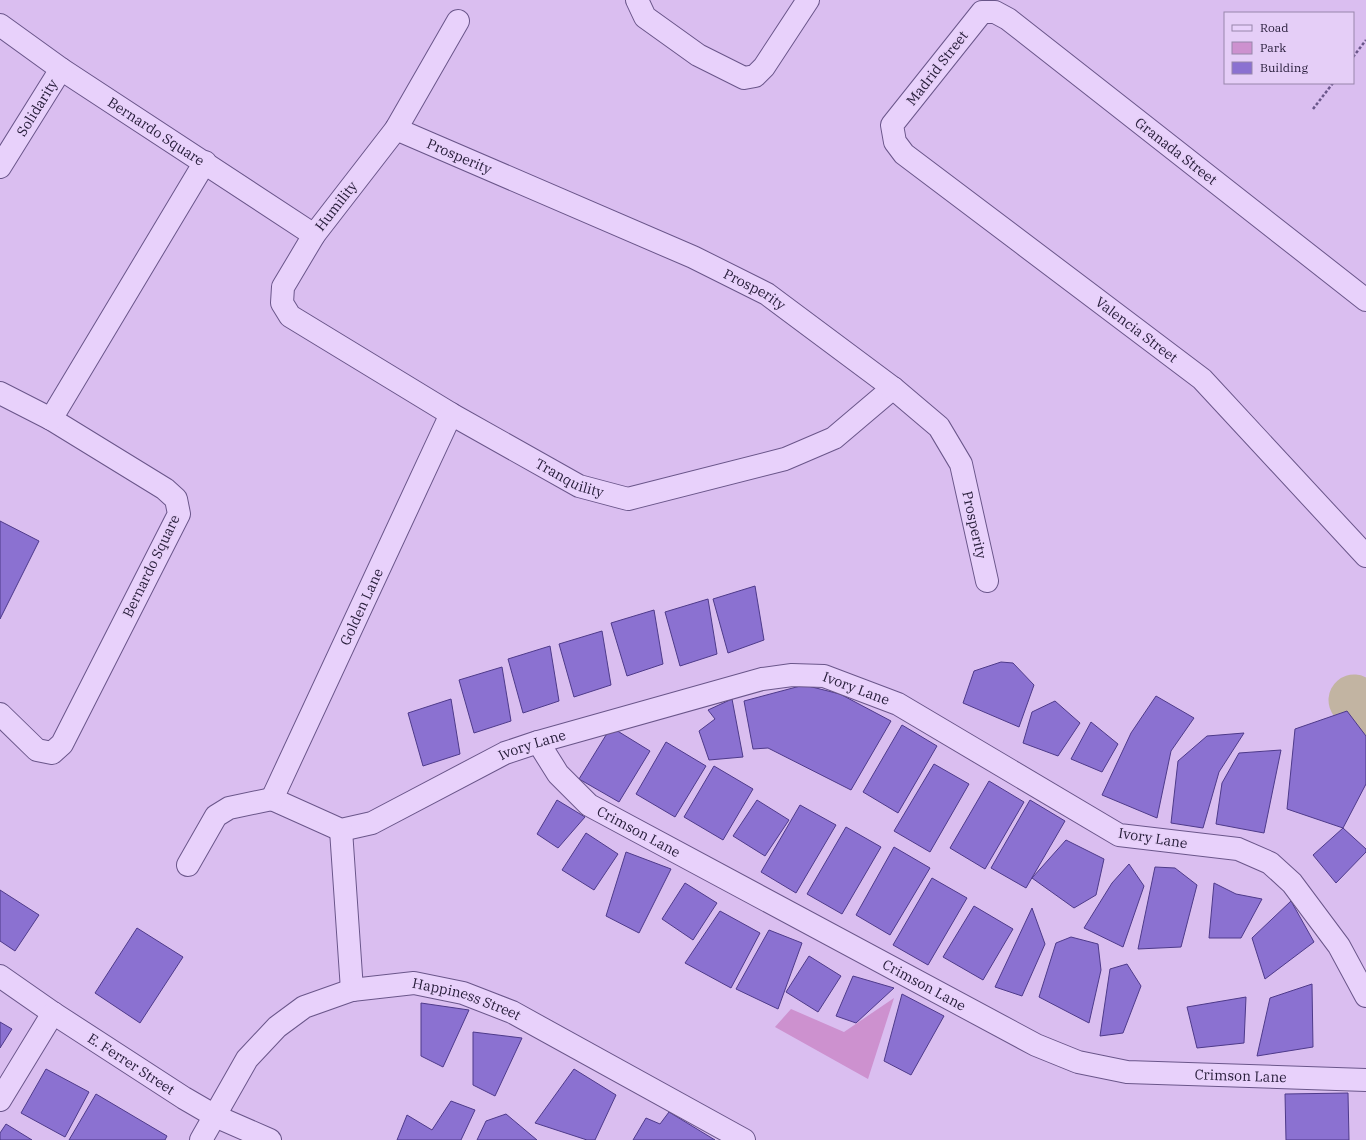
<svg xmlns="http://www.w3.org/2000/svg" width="1366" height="1140" viewBox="0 0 1366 1140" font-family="'IBM Plex Serif',serif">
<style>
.green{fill:#cd91cf}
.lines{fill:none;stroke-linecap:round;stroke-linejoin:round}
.river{stroke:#c2b4a2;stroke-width:51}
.building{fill:#8b71d1;stroke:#4e3a8a}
.minor-casing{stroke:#6a568a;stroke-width:24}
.path{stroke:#6a568a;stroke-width:2.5;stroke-dasharray:3 2;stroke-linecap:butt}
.minor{stroke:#e8d1fb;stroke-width:22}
.labels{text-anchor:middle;stroke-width:3;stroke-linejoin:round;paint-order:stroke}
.street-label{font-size:14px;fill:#251b38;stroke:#e5cef7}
</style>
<rect width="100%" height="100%" fill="#dabef0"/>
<polygon class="green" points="894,998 868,1079 775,1027 791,1009 844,1032"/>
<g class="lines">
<polyline class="river" points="1354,700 1366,714"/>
</g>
<g class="building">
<polygon points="0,521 39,541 0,619"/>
<polygon points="755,586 764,640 728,653 713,599"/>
<polygon points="708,599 717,654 680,666 665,612"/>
<polygon points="654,610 663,664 627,676 611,623"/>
<polygon points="602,631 611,685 574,697 559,644"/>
<polygon points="550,646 559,701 523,713 508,659"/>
<polygon points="1001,662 1013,663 1034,685 1019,727 963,703 974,671"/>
<polygon points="502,667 511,721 474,733 459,680"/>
<polygon points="804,685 840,694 891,721 851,790 768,748 753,749 744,701"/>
<polygon points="1156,696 1194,718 1171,751 1157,818 1102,795 1131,733"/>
<polygon points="451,699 460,754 423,766 408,713"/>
<polygon points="732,699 743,757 709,760 699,731 715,719 708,710"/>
<polygon points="1055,701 1080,723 1058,756 1023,743 1032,712"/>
<polygon points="1347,711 1366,736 1366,784 1343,828 1287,809 1295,729"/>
<polygon points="1091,722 1118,744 1102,772 1071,759"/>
<polygon points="902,725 937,746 898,813 863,792"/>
<polygon points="611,727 650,751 619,802 579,779"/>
<polygon points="1244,733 1219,772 1203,828 1171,823 1178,761 1207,736"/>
<polygon points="666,742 706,766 675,817 636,794"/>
<polygon points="1281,750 1264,833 1216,824 1222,783 1239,753"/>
<polygon points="934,764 969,784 930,852 894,831"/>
<polygon points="714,766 753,789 723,840 684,817"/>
<polygon points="989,781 1024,802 985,869 950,848"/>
<polygon points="557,800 585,817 558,848 537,834"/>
<polygon points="757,800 789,820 765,856 733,836"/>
<polygon points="1030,800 1065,821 1026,888 991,868"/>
<polygon points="800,805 836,825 796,893 761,872"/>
<polygon points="846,827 881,847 842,914 807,894"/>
<polygon points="1343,828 1366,849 1366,852 1336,883 1313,855"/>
<polygon points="586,833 618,854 594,890 562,870"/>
<polygon points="1066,840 1104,859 1096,895 1074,908 1032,878"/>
<polygon points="894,847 930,868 890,935 856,915"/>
<polygon points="626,852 671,869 639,933 606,916"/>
<polygon points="1129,864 1144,886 1123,947 1084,928 1112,883"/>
<polygon points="1155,867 1175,868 1197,885 1181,947 1138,949"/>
<polygon points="932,878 967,898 928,965 893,945"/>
<polygon points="685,883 717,903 693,940 662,919"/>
<polygon points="1214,883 1236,894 1262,899 1241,938 1209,938"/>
<polygon points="0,890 39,915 15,951 0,941"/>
<polygon points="1291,901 1314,942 1265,979 1252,938"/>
<polygon points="974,906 1013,929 983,980 943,957"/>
<polygon points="1032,908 1045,944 1022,996 995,987"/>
<polygon points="720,911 760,933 731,988 685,963"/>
<polygon points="137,928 183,957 140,1023 95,993"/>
<polygon points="769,930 802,943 778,1009 736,989"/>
<polygon points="1071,937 1098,944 1101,970 1089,1023 1039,997 1056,943"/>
<polygon points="809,956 841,976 818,1012 786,992"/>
<polygon points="1127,964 1141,986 1123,1033 1100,1036 1110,969"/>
<polygon points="853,976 894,988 856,1023 836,1016"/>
<polygon points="1312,984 1313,1047 1257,1056 1270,998"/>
<polygon points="902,994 944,1016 911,1075 884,1061"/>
<polygon points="1246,997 1244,1043 1197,1048 1187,1007"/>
<polygon points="421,1003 469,1010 443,1067 421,1056"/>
<polygon points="0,1022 12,1029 0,1048"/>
<polygon points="473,1032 522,1038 495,1096 473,1085"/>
<polygon points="46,1069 89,1092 65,1137 21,1113"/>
<polygon points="574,1069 616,1095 595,1140 587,1140 535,1123"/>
<polygon points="1348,1093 1349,1140 1286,1140 1285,1094"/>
<polygon points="96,1094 167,1136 165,1140 69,1140"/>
<polygon points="451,1101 475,1110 461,1140 397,1140 407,1115 432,1130"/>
<polygon points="669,1112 715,1140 633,1140 646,1118 660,1124"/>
<polygon points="506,1114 537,1140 477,1140 486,1121"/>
<polygon points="6,1124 32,1140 0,1140 0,1133"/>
</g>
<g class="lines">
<defs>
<g id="minor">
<polyline points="637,0 645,17 698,55 744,78 755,76 764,67 808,0"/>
<path id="s1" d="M458,21L396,129L314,235L283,287L282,303L290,316L451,414L579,486L628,499L785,459L834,438L893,388"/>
<path id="s2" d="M0,25L61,69L314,235"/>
<path id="s3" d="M396,129L693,257L767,294L893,388L939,427L961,464L987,581"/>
<path id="s4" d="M0,167L61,69"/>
<path id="s5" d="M1366,300L1008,19L995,12H982L892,125L895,142L904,154L1202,379L1366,556"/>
<polyline points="0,393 51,419 165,489 176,499 179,514 62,744 52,753 37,750 0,714"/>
<polyline points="51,419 205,162"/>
<path id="s6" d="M538,742L558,774L589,805L1036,1045L1078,1062L1127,1072L1366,1080"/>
<path id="s7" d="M272,799L341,830L372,823L505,753L538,742L762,679L792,675L824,676L898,704L1119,835L1238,849L1270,863L1292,883L1339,946L1366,996"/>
<path id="s8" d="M272,799L451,414"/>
<polyline points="341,830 352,990"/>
<polyline points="188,865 216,816 229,808 272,799"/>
<path id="s9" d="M0,976L53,1013L184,1098L215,1116L270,1140"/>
<polyline points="0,1100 53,1013"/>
<path id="s10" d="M201,1140L247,1059L277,1027L304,1007L352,990L414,983L463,993L512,1012L744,1140"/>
</g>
</defs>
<use href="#minor" class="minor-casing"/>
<g class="path">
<polyline points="1353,57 1366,40"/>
<polyline points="1313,109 1333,83"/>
</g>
<use href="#minor" class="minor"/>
</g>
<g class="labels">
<g class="street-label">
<text transform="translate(937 68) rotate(-52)" y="5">Madrid Street</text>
<text dy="5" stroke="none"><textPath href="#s4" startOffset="70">Solidarity</textPath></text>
<text dy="5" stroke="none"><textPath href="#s2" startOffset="189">Bernardo Square</textPath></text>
<text transform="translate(1176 151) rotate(38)" y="5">Granada Street</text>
<text dy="5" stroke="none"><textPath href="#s3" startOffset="69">Prosperity</textPath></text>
<text transform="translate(336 206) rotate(-52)" y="5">Humility</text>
<text dy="5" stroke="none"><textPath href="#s3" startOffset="393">Prosperity</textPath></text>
<text dy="5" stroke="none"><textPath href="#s5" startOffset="951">Valencia Street</textPath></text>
<text dy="5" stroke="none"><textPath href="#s1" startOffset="674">Tranquility</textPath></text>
<text dy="5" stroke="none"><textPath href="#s3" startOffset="729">Prosperity</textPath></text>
<text transform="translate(151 566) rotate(-64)" y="5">Bernardo Square</text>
<text dy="5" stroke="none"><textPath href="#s8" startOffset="212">Golden Lane</textPath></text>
<text dy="5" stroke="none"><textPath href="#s7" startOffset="622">Ivory Lane</textPath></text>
<text dy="5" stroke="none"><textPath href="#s7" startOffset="286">Ivory Lane</textPath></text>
<text dy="5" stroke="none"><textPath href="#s6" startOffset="138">Crimson Lane</textPath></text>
<text transform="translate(1153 838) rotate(9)" y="5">Ivory Lane</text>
<text dy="5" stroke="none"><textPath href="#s6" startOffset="462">Crimson Lane</textPath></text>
<text dy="5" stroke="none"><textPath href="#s10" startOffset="339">Happiness Street</textPath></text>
<text dy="5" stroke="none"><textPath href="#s9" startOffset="158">E. Ferrer Street</textPath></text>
<text dy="5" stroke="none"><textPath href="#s6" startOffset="798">Crimson Lane</textPath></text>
</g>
</g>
<rect x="1224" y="12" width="130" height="72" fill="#e5cef7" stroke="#9886ab"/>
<rect x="1232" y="25" width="20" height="6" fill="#e8d1fb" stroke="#9886ab"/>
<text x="1260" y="32" font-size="12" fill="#251b38">Road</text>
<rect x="1232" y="42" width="20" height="12" fill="#cd91cf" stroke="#9886ab"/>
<text x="1260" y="52" font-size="12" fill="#251b38">Park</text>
<rect x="1232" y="62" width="20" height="12" fill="#8b71d1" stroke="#9886ab"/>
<text x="1260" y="72" font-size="12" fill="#251b38">Building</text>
</svg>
